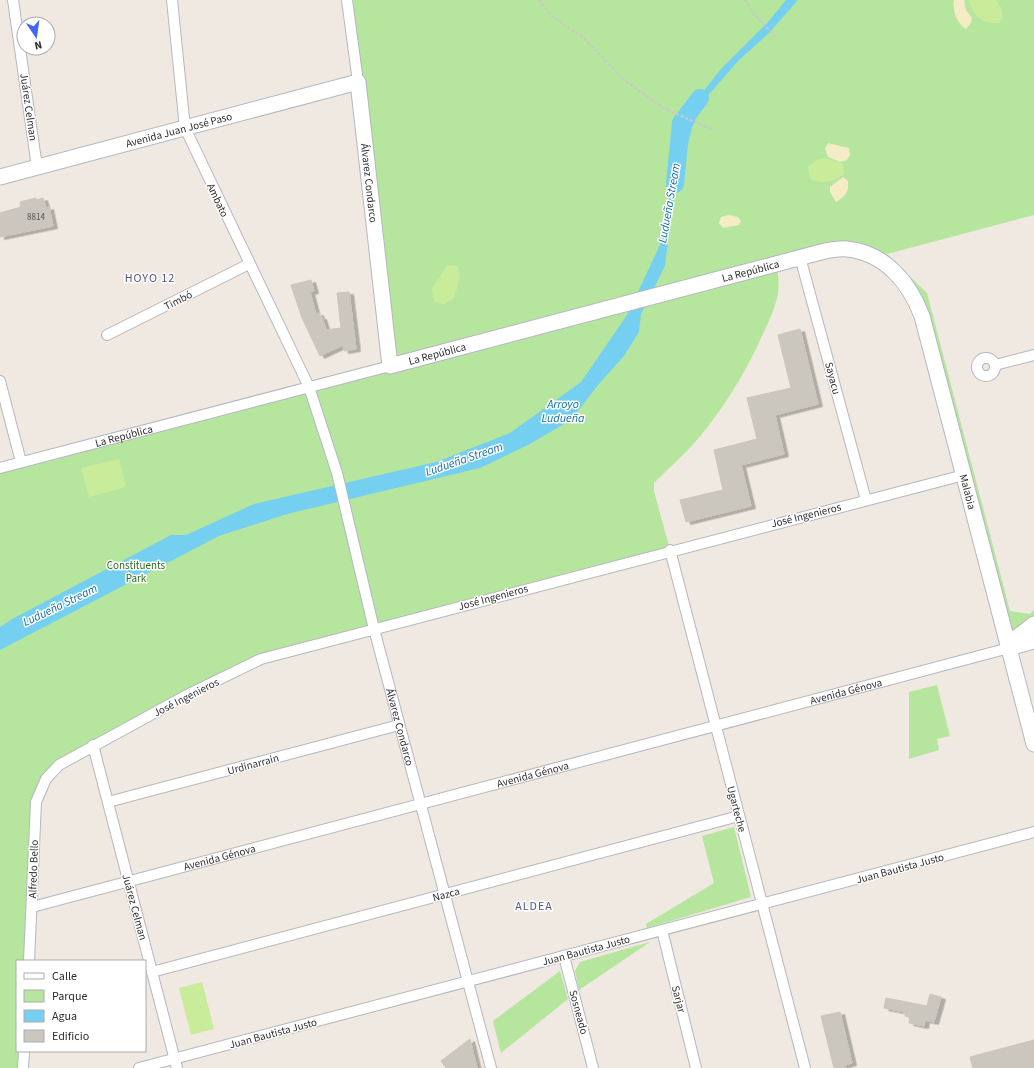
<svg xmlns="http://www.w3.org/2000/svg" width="1034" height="1068" viewBox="0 0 1034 1068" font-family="'Source Sans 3',sans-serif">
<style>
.green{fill:#b6e59e}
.sand{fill:#f3ecc5}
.pitch{fill:#c9ec9a}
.water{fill:#75cff0}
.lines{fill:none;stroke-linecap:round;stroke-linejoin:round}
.river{stroke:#75cff0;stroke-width:18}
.building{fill:#cbc7bf;stroke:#cbc5ba;filter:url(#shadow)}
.street-casing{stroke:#b4b7c1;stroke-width:12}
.secondary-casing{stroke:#b4b7c1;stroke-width:17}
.path{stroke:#c9c9c9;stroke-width:2;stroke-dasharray:3 2;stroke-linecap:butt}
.street{stroke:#fff;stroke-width:10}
.secondary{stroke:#fff;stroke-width:15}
.labels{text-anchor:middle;stroke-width:3;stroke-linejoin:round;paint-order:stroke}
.number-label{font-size:9px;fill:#555452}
.street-label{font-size:11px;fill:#2e2e2e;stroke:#fff}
.park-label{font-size:11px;fill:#2c6e1b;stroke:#fff}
.water-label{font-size:12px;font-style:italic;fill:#0d6fa3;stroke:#fff}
.neighbourhood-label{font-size:12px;letter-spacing:1px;fill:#4d5680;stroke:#fff}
</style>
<defs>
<filter id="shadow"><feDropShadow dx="4.5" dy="2.5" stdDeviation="0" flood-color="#0004"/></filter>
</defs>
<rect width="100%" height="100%" fill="#efe9e1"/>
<g class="green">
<path d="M347,0H1034V215L887,254L927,293L1010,611L1030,614L1034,610V624L1008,644L917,302L863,252L776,264C783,293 775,307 763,334C744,376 719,417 687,451C676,462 665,472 654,483V491L670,550L261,659L59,765L36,802L29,961H17V1051H24L23,1068H0V468L389,366Z"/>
<polygon points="937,685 950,736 937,739 939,750 909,759 909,692"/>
<polygon points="734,827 751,897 647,928 646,924 714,883 702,836"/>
<polygon points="650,942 579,990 575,971 580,962"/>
<polygon points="560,971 568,999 501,1053 493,1021"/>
</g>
<g class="sand">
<path d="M954,0H964L966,10L972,18L971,23L966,29C957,24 952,10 954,0Z"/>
<polygon points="828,143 849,148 850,155 847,160 840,162 828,157 825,149"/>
<path d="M843,177L848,181C849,192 846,196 836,202L830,192V187Z"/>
<polygon points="729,215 738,217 741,221 739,225 723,228 719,223 721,217"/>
</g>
<g class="pitch">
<path d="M968,0H996L1002,9L1003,17L999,23C981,25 974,15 968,0Z"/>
<path d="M825,158L843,164L844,174C833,183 822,184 810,179L808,167L816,160Z"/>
<polygon points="447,265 458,266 460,278 454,298 444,304 434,302 432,289"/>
<polygon points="119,459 126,487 89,497 81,468"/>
<polygon points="202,982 214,1029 191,1035 179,988"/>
</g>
<polygon class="water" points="786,0 798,0 769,33 739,60 703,101 692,128 672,207 665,266 641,314 639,332 624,356 598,385 571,420 528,445 480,468 287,514 219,536 0,650 0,627 14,618 171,535 186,535 254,504 436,462 510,433 581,382 627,315 660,245 687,113 720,70 768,22"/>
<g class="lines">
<polyline class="river" points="675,184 681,123 700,98"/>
</g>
<g class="building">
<polygon points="36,198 36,200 43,198 46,208 49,207 53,226 0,237 0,213 21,207 20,202"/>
<polygon points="311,280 314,291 310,292 316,314 319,313 320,317 322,317 326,330 341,328 337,293 349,292 356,349 344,351 343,345 320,356 302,318 291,285"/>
<polygon points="800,329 818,404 775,415 784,454 741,465 751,506 686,522 680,500 723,490 714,450 757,439 747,398 791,388 778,335"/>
<polygon points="930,994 941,997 934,1022 925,1020 924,1026 909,1023 910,1017 905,1016 905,1012 884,1008 886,998 927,1006"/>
<polygon points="840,1012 852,1063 845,1065 846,1068 834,1068 821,1016"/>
<polygon points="470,1039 477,1068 446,1068 441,1061"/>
<polygon points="1034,1040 1034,1068 973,1068 970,1057"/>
</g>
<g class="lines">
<defs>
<g id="street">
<polyline points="13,0 37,167"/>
<path id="s1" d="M172,0L185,128L309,387L337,473L374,629L491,1068"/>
<polyline points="347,0 358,82"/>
<polyline points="800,257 866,500"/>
<polyline points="107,335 249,264"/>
<circle cx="986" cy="367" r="9"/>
<polyline points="995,365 1034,355"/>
<polyline points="0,381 21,462"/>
<path id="s2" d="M0,468L390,366"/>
<polyline points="670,550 805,1068"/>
<polyline points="93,745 177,1068"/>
<polyline points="108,802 399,725"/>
<path id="s3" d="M32,907L1009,648"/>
<polyline points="662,930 696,1068"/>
<polyline points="564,956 593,1068"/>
<polyline points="29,961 36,802 46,779 59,765 187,695 261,659 964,475"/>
<polyline points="152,972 739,816"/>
<polyline points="23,1068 24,1051"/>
<polyline points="139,1068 1034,832"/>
</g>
<g id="secondary">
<path id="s4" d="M0,177L358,82L390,366L825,251C832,250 840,248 847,249C885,253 909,282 922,316L1034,744"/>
<polyline points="1008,644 1034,624"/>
<polyline points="1009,648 1034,641"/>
</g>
</defs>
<use href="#street" class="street-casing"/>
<use href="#secondary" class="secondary-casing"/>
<g class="path">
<polyline points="539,0 551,16 584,38 623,79 663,108 711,129"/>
<polyline points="745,0 753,13 776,37"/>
</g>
<use href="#street" class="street"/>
<use href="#secondary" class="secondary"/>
</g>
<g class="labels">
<g class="number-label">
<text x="36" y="220">8814</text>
</g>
<g class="street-label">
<text transform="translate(29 107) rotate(82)" y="4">Juárez Celman</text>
<text dy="4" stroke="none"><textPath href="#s4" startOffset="185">Avenida Juan José Paso</textPath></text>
<text dy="4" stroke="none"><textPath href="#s4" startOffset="472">Álvarez Condarco</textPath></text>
<text transform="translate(218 200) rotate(65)" y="4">Ambato</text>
<text dy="4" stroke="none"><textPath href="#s4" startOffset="1029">La República</textPath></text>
<text transform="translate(178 300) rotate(-27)" y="4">Timbó</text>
<text dy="4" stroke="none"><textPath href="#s4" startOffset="705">La República</textPath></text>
<text transform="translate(833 378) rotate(75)" y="4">Sayacu</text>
<text dy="4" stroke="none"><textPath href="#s2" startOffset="128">La República</textPath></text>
<text dy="4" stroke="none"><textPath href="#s4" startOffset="1416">Malabia</textPath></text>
<text transform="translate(806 515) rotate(-14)" y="4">José Ingenieros</text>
<text transform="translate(493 597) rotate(-15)" y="4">José Ingenieros</text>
<text dy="4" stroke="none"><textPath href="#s3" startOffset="842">Avenida Génova</textPath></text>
<text transform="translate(186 697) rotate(-27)" y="4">José Ingenieros</text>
<text dy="4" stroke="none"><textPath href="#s1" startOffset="768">Álvarez Condarco</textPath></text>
<text transform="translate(253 764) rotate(-15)" y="4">Urdinarrain</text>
<text dy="4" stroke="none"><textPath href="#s3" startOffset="518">Avenida Génova</textPath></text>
<text transform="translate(737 809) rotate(75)" y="4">Ugarteche</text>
<text dy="4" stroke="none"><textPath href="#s3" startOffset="194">Avenida Génova</textPath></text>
<text transform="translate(900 868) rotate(-15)" y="4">Juan Bautista Justo</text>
<text transform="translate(33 869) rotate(-88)" y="4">Alfredo Bello</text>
<text transform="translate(446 894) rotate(-15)" y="4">Nazca</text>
<text transform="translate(135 907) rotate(75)" y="4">Juárez Celman</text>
<text transform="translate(586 950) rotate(-15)" y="4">Juan Bautista Justo</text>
<text transform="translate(679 999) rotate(76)" y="4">Sarjar</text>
<text transform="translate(579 1012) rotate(75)" y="4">Sosneado</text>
<text transform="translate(273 1033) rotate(-15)" y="4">Juan Bautista Justo</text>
</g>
<g class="park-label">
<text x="136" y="569">Constituents<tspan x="136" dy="13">Park</tspan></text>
</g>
<g class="water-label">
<text transform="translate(669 203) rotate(-80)" y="4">Ludueña Stream</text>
<text x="563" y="408">Arroyo<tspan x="563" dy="14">Ludueña</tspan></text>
<text transform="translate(464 459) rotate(-19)" y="4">Ludueña Stream</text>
<text transform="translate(60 605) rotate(-26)" y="4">Ludueña Stream</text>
</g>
<g class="neighbourhood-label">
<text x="150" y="282">HOYO 12</text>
<text x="534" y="910">ALDEA</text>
</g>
</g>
<rect x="16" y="960" width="130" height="92" fill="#ffffff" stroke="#ababab"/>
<rect x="24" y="973" width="20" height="6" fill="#ffffff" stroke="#ababab"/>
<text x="52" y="980" font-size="12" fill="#2e2e2e">Calle</text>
<rect x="24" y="990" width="20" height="12" fill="#b6e59e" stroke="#ababab"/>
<text x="52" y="1000" font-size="12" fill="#2e2e2e">Parque</text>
<rect x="24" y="1010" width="20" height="12" fill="#75cff0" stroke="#ababab"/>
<text x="52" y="1020" font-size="12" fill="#2e2e2e">Agua</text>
<rect x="24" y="1030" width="20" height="12" fill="#cbc7bf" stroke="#ababab"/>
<text x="52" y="1040" font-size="12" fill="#2e2e2e">Edificio</text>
<g transform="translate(36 36) rotate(167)"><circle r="19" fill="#ffffff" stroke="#ababab"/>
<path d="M0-3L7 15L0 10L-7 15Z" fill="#4264fb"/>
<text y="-6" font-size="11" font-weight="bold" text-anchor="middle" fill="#2e2e2e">N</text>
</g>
</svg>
